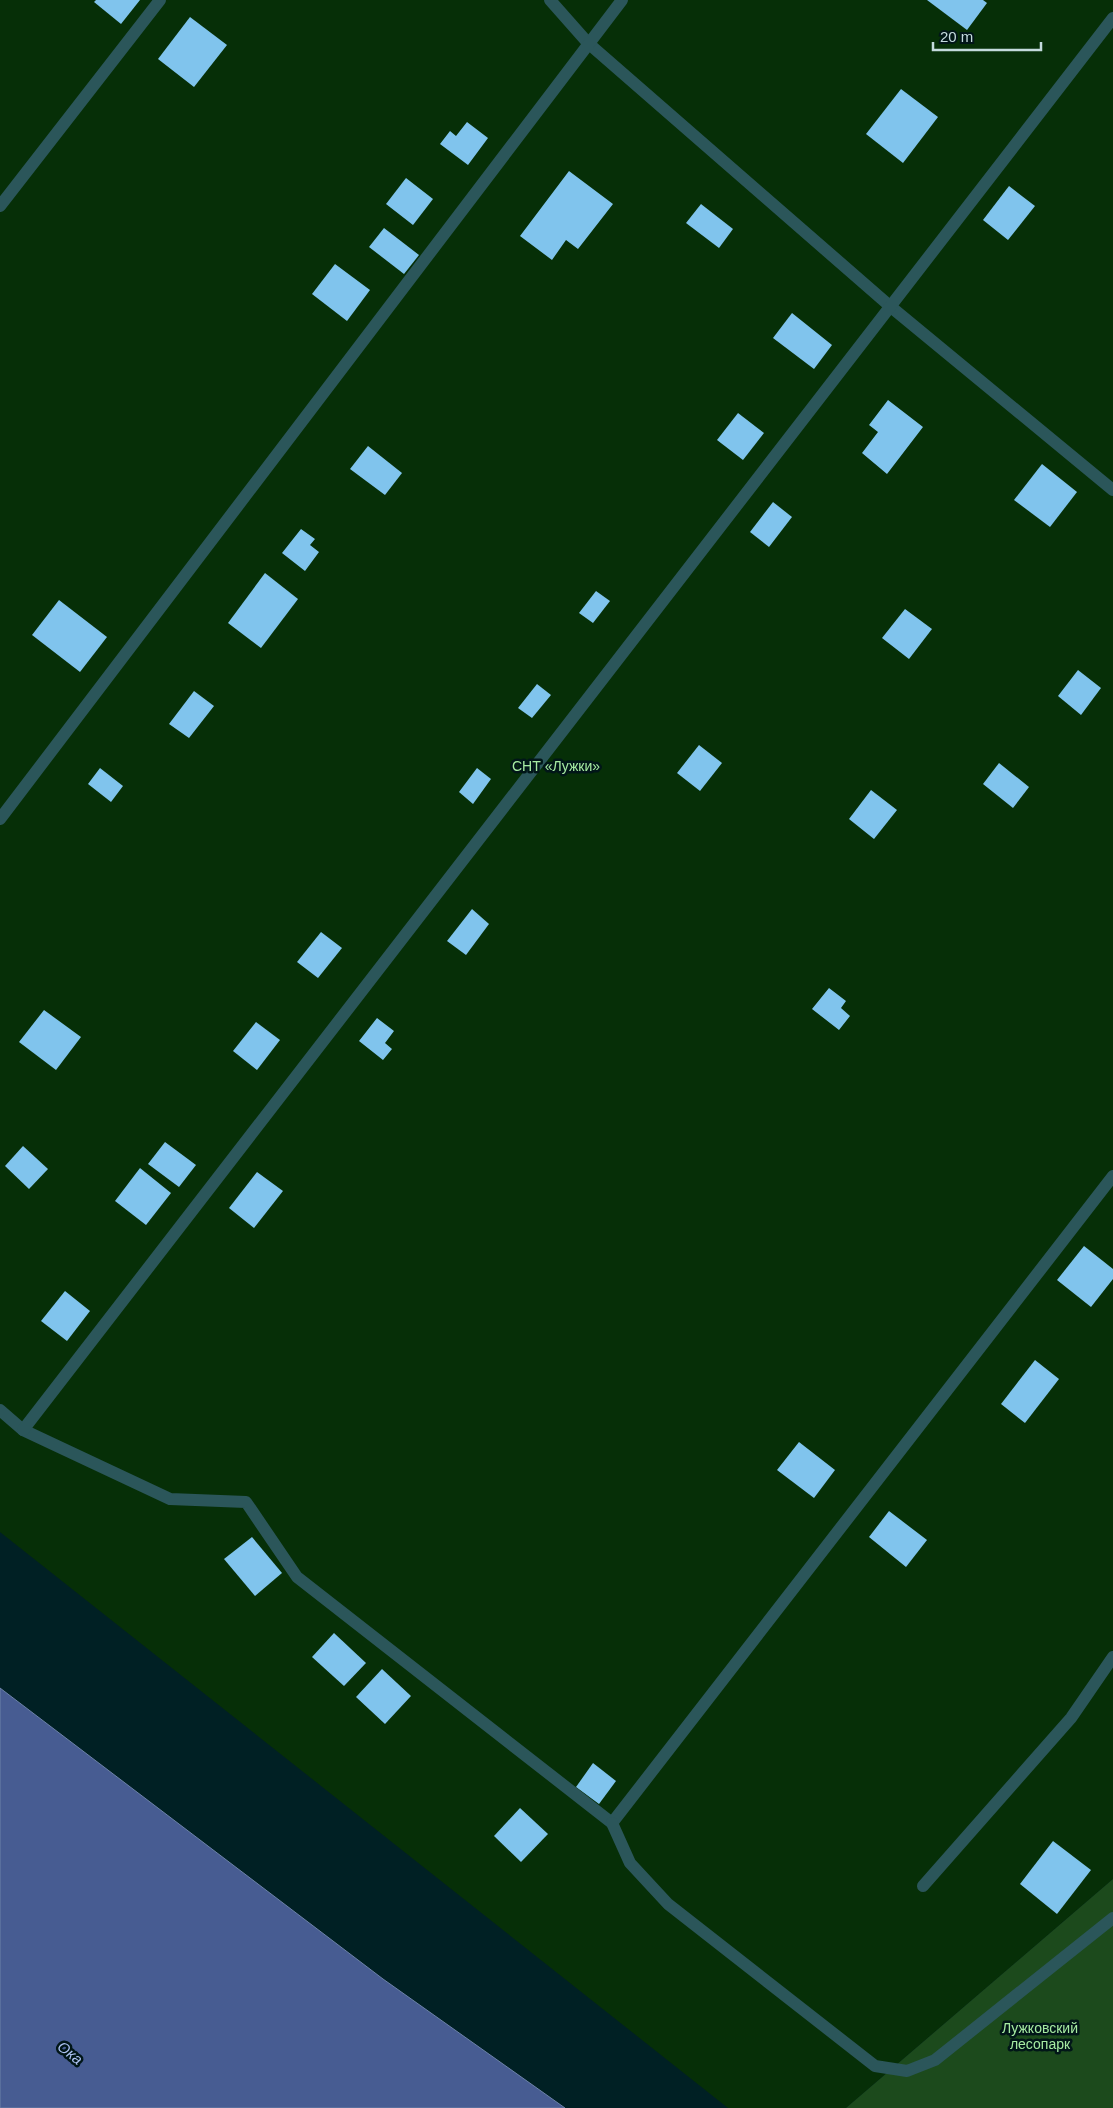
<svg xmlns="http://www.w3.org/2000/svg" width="1113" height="2108" viewBox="0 0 1113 2108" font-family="Arial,sans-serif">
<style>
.green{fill:#062f07}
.forest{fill:#1c4a1c}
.water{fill:#475c92;stroke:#6c82a8}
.building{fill:#80c4ed}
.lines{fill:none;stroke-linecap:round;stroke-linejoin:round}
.service{stroke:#2b565a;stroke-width:12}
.labels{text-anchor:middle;stroke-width:5;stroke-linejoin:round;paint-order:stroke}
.park-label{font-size:14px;fill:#a6eba2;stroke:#011618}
.water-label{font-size:15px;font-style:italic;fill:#abc0f0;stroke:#011618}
</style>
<rect width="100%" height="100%" fill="#002024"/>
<polygon class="green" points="0,0 1113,0 1113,1879 846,2108 728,2108 0,1532"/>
<polygon class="forest" points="1113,1879 1113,2108 846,2108"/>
<polygon class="water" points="0,1688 383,1979 565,2108 0,2108"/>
<g class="building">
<polygon points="96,0 140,0 121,24 94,2"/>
<polygon points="927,0 983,0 987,3 967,30"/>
<polygon points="190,17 227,45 194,87 158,59"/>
<polygon points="901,89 938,117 903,163 866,134"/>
<polygon points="467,122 488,138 468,165 440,144 450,131 456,136"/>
<polygon points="569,171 613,204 578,249 566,240 552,260 520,236"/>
<polygon points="406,178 433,199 413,225 386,204"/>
<polygon points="1009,186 1035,206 1008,240 983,220"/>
<polygon points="701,204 733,229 719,248 686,223"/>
<polygon points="384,228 419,255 404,274 369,247"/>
<polygon points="335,264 370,290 347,321 312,294"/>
<polygon points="792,313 832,345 814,369 773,338"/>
<polygon points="888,400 923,427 887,474 862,453 878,432 869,425"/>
<polygon points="738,413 764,433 743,460 717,440"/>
<polygon points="368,446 402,473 385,495 350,469"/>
<polygon points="1042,464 1077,492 1050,527 1014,500"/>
<polygon points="773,502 792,517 769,547 750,532"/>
<polygon points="301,529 315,539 310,545 319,552 305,571 282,553"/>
<polygon points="265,573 298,599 261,648 228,623"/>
<polygon points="596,591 610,601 593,623 579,613"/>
<polygon points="59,600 107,637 80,672 32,635"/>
<polygon points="905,609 932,629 909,659 882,638"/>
<polygon points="1078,670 1101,688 1081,715 1058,696"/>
<polygon points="537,684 551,695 532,718 518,708"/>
<polygon points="194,691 214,706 189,738 169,724"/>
<polygon points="699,745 722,763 700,791 677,773"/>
<polygon points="999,763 1029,787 1013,808 983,784"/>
<polygon points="100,768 123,786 111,802 88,784"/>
<polygon points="477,768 491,779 473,804 459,792"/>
<polygon points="871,790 897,810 874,839 849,819"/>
<polygon points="472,909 489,924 466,955 447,941"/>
<polygon points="321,932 342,948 318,978 297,962"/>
<polygon points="829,988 846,1001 841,1008 850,1016 839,1030 812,1009"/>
<polygon points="44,1010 81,1037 56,1070 19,1042"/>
<polygon points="377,1018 394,1031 385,1043 392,1049 383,1060 359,1041"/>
<polygon points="256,1022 280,1040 257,1070 233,1051"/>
<polygon points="165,1142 196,1165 179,1187 148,1164"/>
<polygon points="23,1146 48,1169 29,1189 5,1166"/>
<polygon points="140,1168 171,1193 146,1225 115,1201"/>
<polygon points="257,1172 283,1191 254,1228 229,1208"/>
<polygon points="1084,1246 1113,1269 1113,1279 1091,1307 1057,1280"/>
<polygon points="65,1291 90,1311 67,1341 41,1321"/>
<polygon points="1035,1360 1059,1379 1025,1423 1001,1404"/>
<polygon points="799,1442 835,1470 814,1498 777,1470"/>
<polygon points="889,1511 927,1540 906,1567 869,1537"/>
<polygon points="252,1537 282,1573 255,1596 224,1559"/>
<polygon points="334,1633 366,1663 344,1686 312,1657"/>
<polygon points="382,1669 411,1696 385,1724 356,1697"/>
<polygon points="593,1763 616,1781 599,1804 576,1787"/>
<polygon points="520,1808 548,1834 521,1862 494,1836"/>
<polygon points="1053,1841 1091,1870 1057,1914 1020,1884"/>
</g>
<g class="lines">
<g class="service">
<polyline points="550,0 588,43 891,307 1113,490"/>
<polyline points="0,206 160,0"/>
<polyline points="0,819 622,0"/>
<polyline points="0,1410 23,1430 170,1499 246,1502 297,1577 612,1823 1113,1176"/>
<polyline points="23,1430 1113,18"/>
<polyline points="612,1823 630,1863 668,1904 875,2066 907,2071 935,2060 1113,1918"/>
<polyline points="923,1886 1071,1718 1113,1657"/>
</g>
</g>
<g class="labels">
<g class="park-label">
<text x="556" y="771">СНТ «Лужки»</text>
<text x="1040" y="2033">Лужковский<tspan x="1040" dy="16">лесопарк</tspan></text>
</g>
<g class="water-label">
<text transform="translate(70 2053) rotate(38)" y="5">Ока</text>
</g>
</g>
<path d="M933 42v8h108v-8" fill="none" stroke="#c4dbdd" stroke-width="2.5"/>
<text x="940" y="42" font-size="15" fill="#c4dbdd" stroke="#011618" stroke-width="4" paint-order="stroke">20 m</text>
</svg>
